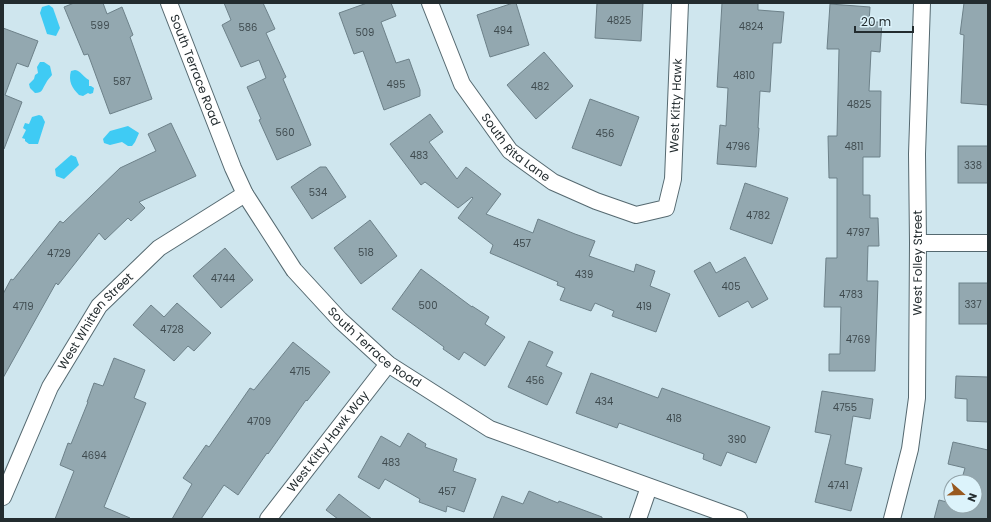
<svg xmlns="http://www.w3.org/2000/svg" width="991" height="522" viewBox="0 0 991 522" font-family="Poppins,sans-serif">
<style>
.water{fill:#3fcbf4}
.building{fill:#93a8b0;stroke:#6d8189}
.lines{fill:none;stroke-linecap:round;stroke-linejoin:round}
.minor-casing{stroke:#556970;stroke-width:18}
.minor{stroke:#fff;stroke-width:16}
.labels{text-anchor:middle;stroke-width:4;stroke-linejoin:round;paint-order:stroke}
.number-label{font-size:10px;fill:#3f4b4f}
.street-label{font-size:12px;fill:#232c2f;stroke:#dcf3fb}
</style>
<rect width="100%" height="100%" fill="#cfe6ee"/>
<g class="water">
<polygon points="49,5 53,8 60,28 56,36 47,34 40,13 42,7"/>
<path d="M40,62H44L50,66L52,75C50,78 47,80 46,83C42,89 43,93 35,93L30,88L29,84L34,79L35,75L38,73L37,67Z"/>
<path d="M75,70C81,71 83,77 89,80V86H91L94,88L93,93L90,94L88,93L83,96L79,95C72,88 68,81 71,71Z"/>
<polygon points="39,115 42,116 45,122 38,144 29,144 25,141 25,139 22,138 26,130 23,128 25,123 29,124 32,117"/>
<polygon points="128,126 139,133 135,142 132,146 128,146 122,142 110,145 104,143 103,139 110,131"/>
<polygon points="71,155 76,157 79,165 64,179 56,176 55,169"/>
</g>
<g class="building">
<polygon points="74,3 103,3 107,14 122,7 133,35 130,37 152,99 110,114 88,54 84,55 64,7"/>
<polygon points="224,3 263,3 275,29 266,33 286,77 283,79 311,145 277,160 259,120 261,119 247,87 266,78 259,60 241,67 222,25 231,20"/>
<polygon points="367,3 391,3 396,16 381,22 396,63 409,59 420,90 420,96 384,110 363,51 354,54 339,13"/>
<polygon points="513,3 516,3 529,45 490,57 477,15"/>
<polygon points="597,3 643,3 641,41 595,38"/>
<polygon points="722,3 758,3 758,10 784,12 781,43 773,43 770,92 760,91 758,128 759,128 756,167 717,164 720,125 726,126 728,88 717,87"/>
<polygon points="964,3 988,3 988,105 961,103 964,35 960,34"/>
<polygon points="830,4 870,7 869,22 882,22 880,52 871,51 869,91 881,91 880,157 863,157 863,195 870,195 870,218 878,218 879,246 868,246 867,281 878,281 875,371 829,371 829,354 840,354 841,307 824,307 826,258 837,258 837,178 829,178 828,136 837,136 839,49 827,49"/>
<polygon points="3,28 38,41 28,67 17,63 5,95 22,102 4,149 3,149"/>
<polygon points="544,52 573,86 536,119 507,85"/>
<polygon points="590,99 639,117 621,166 572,148"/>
<polygon points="430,114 443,132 429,142 457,179 466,167 501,194 486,214 533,233 538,219 575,234 595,241 589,256 634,272 636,264 655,271 650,286 670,294 656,332 612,316 614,311 595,303 591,311 560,300 565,288 557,285 558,282 490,253 493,245 458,218 473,198 472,197 458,208 425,182 421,185 390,144"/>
<polygon points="171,123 196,176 139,202 145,208 131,221 128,218 105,240 99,233 58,285 56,283 3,378 3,294 11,279 13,280 60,221 63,223 120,168 156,151 148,134"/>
<rect x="958" y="146" width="30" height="37"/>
<polygon points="320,167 326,167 346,197 312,219 291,187"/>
<polygon points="745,183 788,198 772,244 730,229"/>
<polygon points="370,220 397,256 361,284 334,248"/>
<polygon points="225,248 253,280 221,308 193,276"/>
<polygon points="745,257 768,299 752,308 748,301 719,317 694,271 710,262 716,273"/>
<polygon points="421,269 472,307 472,306 489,317 485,324 505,337 485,366 464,352 459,360 443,349 444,347 392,309"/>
<rect x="959" y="283" width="29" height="41"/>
<polygon points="177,303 211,333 194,351 188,346 174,361 133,325 151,305 164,317"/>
<polygon points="529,341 553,352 546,366 562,373 547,405 508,387"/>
<polygon points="293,342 330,372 307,401 306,400 268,454 267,453 238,495 224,485 201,519 172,519 192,484 183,478 206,445 209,447 250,388 254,390"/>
<polygon points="114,358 145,370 134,398 146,403 104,507 130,518 130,519 55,519 74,471 60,465 68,443 71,444 88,402 87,402 94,383 103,386"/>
<polygon points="591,373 658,398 662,388 770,427 756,463 727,452 721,466 703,459 704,454 619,423 617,428 576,413"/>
<polygon points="956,376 988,377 988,422 967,421 967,399 955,398"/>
<polygon points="822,391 873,399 870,419 853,416 845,464 862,468 851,511 815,502 831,435 815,432"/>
<polygon points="408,433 426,444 425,447 457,459 453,471 476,479 464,512 447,506 446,512 419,502 420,499 385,479 379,489 358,477 381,436 400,447"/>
<polygon points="953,442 988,450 988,519 934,519 939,500 951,503 951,506 975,506 975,482 961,482 965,468 948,464"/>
<polygon points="529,491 558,503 559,501 602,517 602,519 493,519 502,496 523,504"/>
<polygon points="339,494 352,504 372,519 338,519 326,510"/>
</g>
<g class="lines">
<defs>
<g id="minor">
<path id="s1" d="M169,3L233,168L245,194L294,270L340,320L388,364L490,429L739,519"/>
<path id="s2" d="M430,3L462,84L510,151L553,182L596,201L636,215L666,208L673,179L680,3"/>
<polyline points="918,243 988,243"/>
<path id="s3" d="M3,497L50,387L99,306L159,248L245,194"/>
<path id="s4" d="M268,519L388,364"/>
<polyline points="638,519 649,487"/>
<path id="s5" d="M892,519L910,449L917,398L918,243L917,154L922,3"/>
</g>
</defs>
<use href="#minor" class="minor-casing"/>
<use href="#minor" class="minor"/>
</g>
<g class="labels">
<g class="number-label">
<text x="619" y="24">4825</text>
<text x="100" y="29">599</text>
<text x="751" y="30">4824</text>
<text x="248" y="31">586</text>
<text x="503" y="34">494</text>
<text x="365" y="36">509</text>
<text x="744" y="79">4810</text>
<text x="122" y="85">587</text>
<text x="396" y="88">495</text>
<text x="540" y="90">482</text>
<text x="859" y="108">4825</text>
<text x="285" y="136">560</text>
<text x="605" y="137">456</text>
<text x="738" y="150">4796</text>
<text x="854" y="150">4811</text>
<text x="419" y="159">483</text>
<text x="973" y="169">338</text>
<text x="318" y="196">534</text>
<text x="758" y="219">4782</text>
<text x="858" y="236">4797</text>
<text x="522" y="247">457</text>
<text x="366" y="256">518</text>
<text x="59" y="257">4729</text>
<text x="584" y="278">439</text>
<text x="223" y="282">4744</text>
<text x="731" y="290">405</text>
<text x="851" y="298">4783</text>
<text x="973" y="308">337</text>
<text x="428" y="309">500</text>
<text x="23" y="310">4719</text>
<text x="644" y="310">419</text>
<text x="172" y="333">4728</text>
<text x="858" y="343">4769</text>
<text x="300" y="375">4715</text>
<text x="535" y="384">456</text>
<text x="604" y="405">434</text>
<text x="845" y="411">4755</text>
<text x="674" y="422">418</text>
<text x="259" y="425">4709</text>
<text x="737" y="443">390</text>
<text x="94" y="459">4694</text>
<text x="391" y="466">483</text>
<text x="838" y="489">4741</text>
<text x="447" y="495">457</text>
</g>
<g class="street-label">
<text dy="4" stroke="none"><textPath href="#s1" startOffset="72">South Terrace Road</textPath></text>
<text dy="4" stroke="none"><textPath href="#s2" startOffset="446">West Kitty Hawk</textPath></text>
<text dy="4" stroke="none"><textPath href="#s2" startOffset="171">South Rita Lane</textPath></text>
<text dy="4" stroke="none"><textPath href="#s5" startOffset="259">West Folley Street</textPath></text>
<text dy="4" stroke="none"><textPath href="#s3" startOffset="200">West Whitten Street</textPath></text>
<text dy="4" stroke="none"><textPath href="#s1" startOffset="408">South Terrace Road</textPath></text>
<text dy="4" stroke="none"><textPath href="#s4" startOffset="98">West Kitty Hawk Way</textPath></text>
</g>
</g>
<rect width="991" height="522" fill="none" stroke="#232c2f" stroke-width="8"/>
<g transform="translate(963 494) rotate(110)"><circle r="19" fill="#dcf3fb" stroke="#92a3a9"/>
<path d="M0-3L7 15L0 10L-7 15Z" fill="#985920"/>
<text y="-6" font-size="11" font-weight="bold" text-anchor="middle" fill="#232c2f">N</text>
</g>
<path d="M855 26v6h58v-6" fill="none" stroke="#232c2f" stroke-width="2"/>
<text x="861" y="26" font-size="12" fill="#232c2f" stroke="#dcf3fb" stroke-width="3" paint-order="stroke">20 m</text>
</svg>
